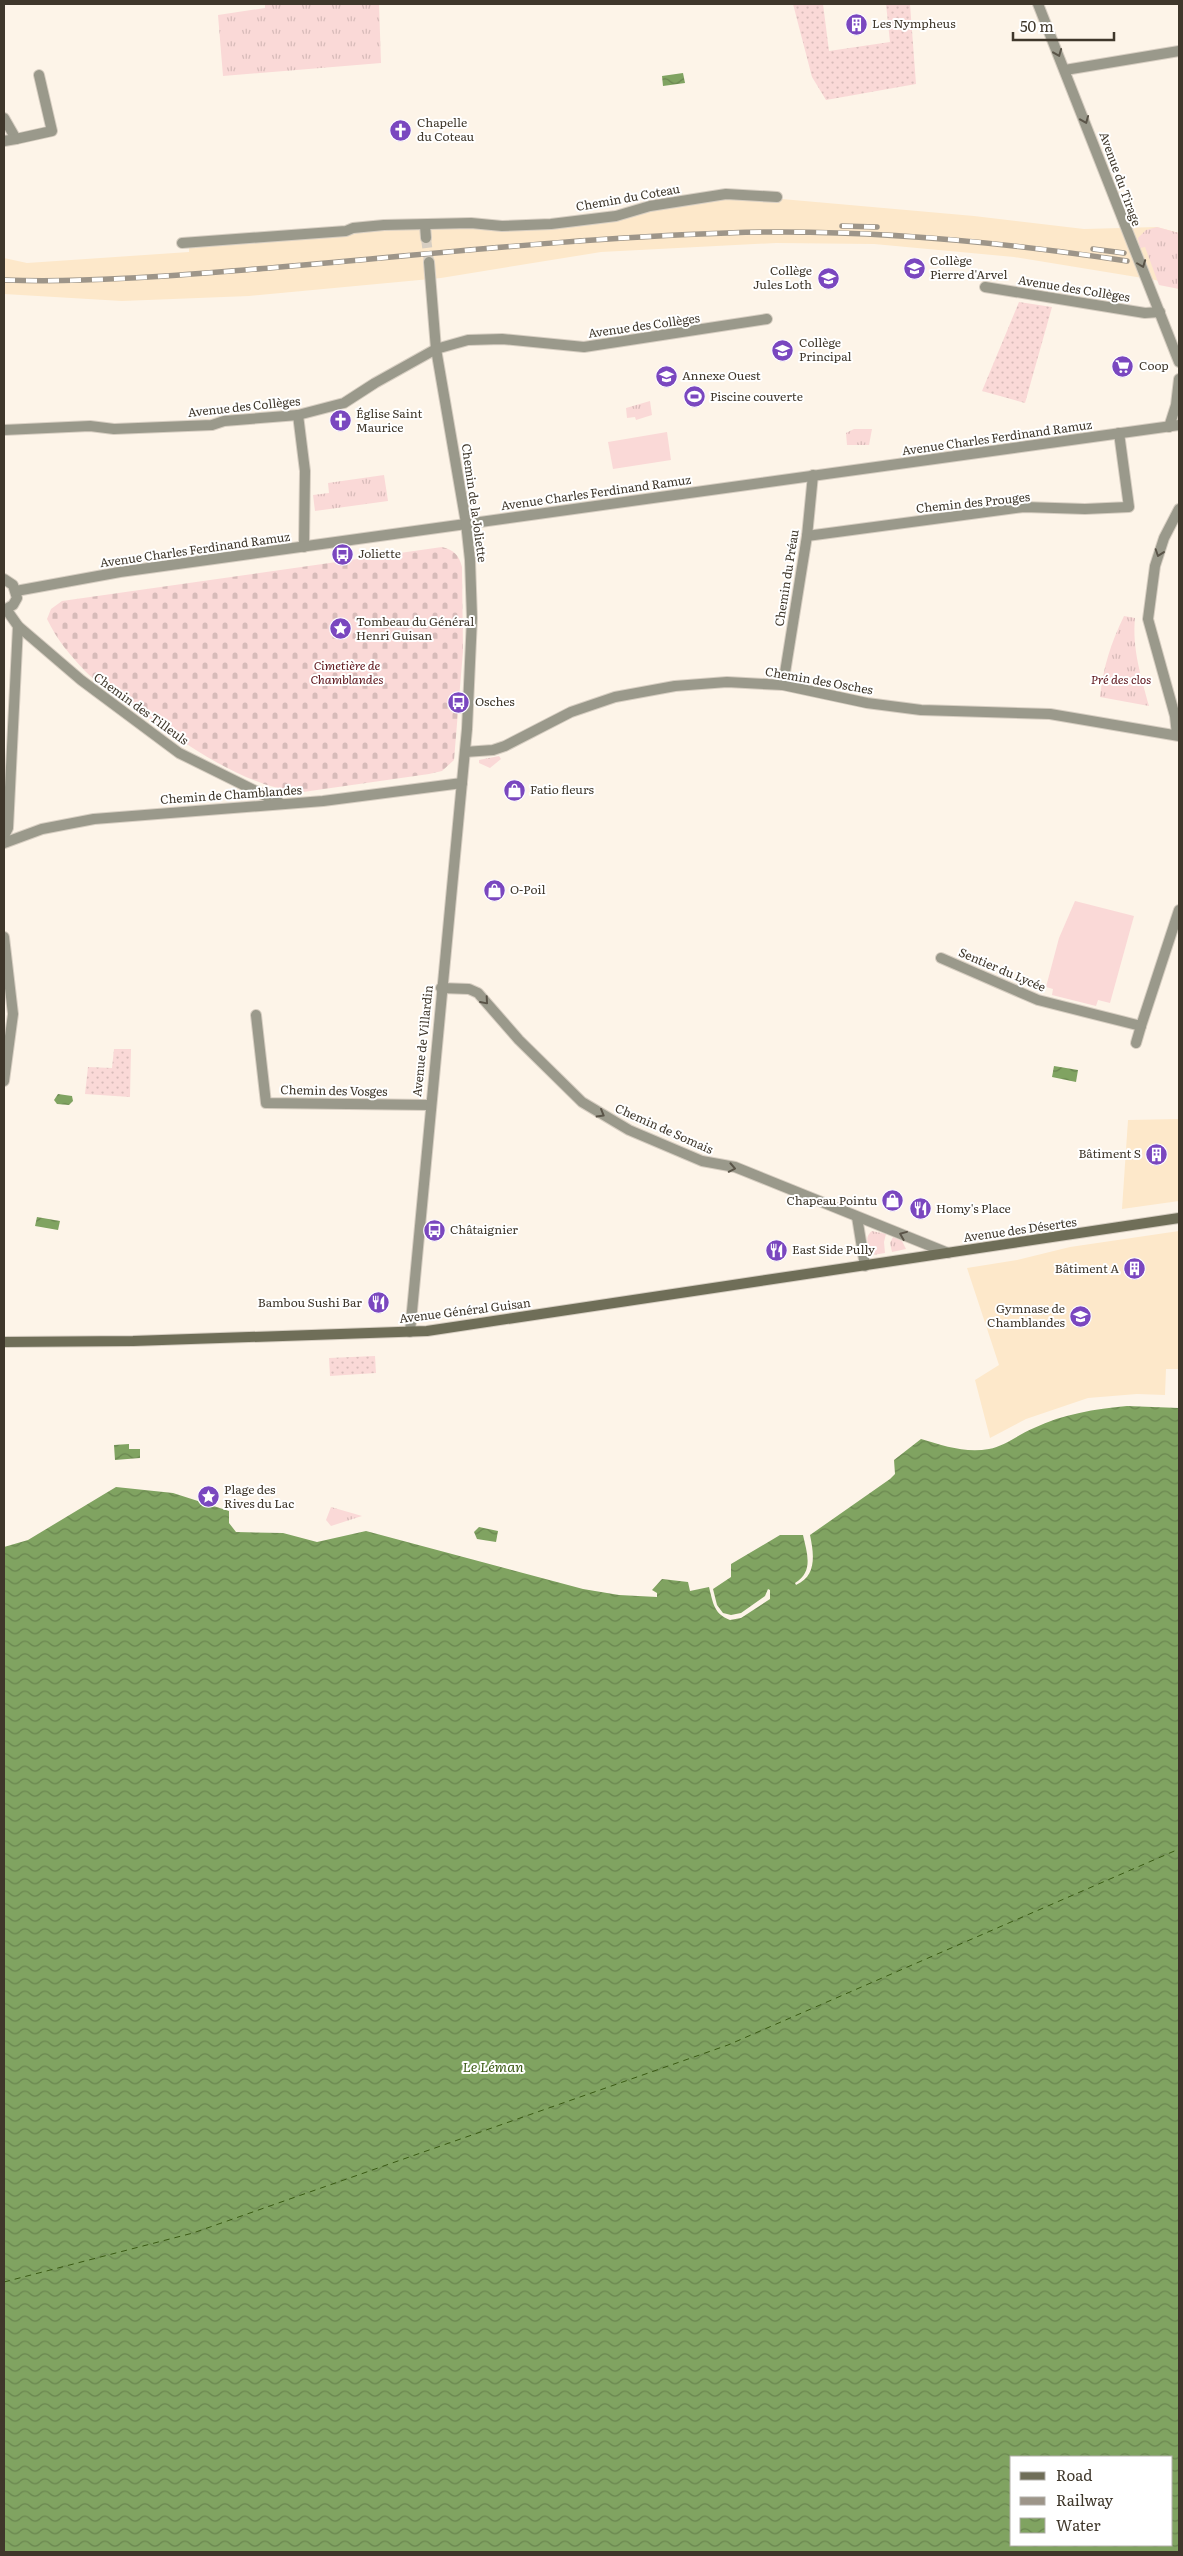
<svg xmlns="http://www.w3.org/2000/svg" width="1183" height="2556" viewBox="0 0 1183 2556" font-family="Literata,serif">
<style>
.built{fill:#fde8ca}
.grass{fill:url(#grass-tufts)}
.cemetery{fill:url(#cemetery-stones)}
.garden{fill:url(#garden-dots)}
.pitch{fill:#fad9d7}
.water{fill:url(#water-waves);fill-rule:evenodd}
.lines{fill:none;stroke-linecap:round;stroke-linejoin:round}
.ferry{stroke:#3a5a14;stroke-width:1;stroke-dasharray:6 5;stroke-linecap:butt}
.minor-tunnel{stroke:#d7cec2;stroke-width:10;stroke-dasharray:10 5;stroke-linecap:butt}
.minor-casing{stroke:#d7cec2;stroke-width:12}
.tertiary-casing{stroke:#d7cec2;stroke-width:12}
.secondary-casing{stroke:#d7cec2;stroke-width:12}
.minor{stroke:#9a998b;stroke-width:10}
.tertiary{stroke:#9a998b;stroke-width:10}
.secondary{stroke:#6f6e58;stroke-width:10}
.rail-casing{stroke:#9d9589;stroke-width:5.5}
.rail{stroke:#fff;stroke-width:4;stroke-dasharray:11;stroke-linecap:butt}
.oneway{stroke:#5a5448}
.labels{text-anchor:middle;stroke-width:4;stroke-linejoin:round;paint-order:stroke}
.poi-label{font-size:12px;fill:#3f372b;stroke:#fff;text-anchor:start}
.street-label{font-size:12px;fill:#3f372b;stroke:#fff}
.park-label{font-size:12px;font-style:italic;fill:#5b1218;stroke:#fff}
.water-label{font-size:14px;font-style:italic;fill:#3a5a14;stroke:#fff}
</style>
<defs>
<pattern id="grass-tufts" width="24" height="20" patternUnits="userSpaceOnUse" patternTransform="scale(1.25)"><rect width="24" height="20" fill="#fad9d7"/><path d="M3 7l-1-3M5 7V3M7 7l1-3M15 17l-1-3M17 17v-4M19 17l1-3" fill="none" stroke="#d7bbb9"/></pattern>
<pattern id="cemetery-stones" width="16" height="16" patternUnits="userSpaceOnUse" patternTransform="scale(1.25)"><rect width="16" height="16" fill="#fad9d7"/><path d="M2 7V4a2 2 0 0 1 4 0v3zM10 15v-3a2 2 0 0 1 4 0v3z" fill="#d7bbb9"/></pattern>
<pattern id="garden-dots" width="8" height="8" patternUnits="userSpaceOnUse" patternTransform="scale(1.25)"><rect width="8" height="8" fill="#fad9d7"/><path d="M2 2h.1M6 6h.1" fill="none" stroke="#d7bbb9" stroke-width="1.8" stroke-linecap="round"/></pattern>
<pattern id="water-waves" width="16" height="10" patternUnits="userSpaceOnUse" patternTransform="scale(1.25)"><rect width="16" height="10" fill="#80a361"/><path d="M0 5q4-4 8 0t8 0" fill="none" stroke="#6a8650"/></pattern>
</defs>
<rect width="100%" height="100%" fill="#fdf4e8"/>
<g class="built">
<polygon points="726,194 974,216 1084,229 1157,227 1179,233 1179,286 1155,280 1014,257 874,244 776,243 601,252 441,278 249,296 122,301 4,294 4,258 27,263 189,252 189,245 346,231 551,224"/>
<polygon points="1179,1119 1179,1201 1122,1209 1128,1120"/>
<polygon points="1179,1231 1179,1369 1166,1369 1165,1395 1137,1394 1088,1398 1026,1419 990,1438 975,1380 999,1365 967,1268 1017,1260 1070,1247"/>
</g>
<g class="grass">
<polygon points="265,4 379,4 381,63 223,76 218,15 265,8"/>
<polygon points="1157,227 1179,233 1179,289 1159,285 1145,247 1140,248 1138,238 1146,230"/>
<polygon points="650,401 652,415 636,420 635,417 627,418 626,408"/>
<polygon points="854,429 872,429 869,445 847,445 846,433"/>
<polygon points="384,475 388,501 315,511 313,495 329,493 328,483"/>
<path d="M1124,616L1135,618C1132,649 1141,676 1149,706L1100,697C1103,667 1111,643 1124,616Z"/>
<polygon points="499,756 501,759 490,768 479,763 479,760"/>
<path d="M872,1231L886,1234L884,1242L885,1253L873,1255C869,1246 863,1238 872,1231Z"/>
<polygon points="893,1237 902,1241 906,1249 892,1252 890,1243"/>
<polygon points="331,1507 362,1516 331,1526 326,1520"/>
</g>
<path class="cemetery" d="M442,547C454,550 459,555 462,567L463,651L454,760L442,771L429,774L303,792C242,788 177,738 128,703C114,693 97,683 85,671C70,655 57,640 47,619L51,609L62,601Z"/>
<g class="garden">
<polygon points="793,4 823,4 829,51 890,42 886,4 910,4 916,84 826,100 812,77"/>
<polygon points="1019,302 1052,307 1025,403 982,391"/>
<polygon points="114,1049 131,1049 130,1097 85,1094 88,1067 112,1068"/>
<polygon points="375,1356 376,1373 330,1376 329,1358"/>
</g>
<g class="pitch">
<polygon points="667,432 671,460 613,469 608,442"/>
<polygon points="1075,901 1134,916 1110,1003 1098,1000 1096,1006 1052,995 1053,989 1046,987 1059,938"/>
</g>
<g class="water">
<polygon points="683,73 685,83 663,86 662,76"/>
<polygon points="1054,1066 1078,1070 1076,1082 1052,1077"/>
<polygon points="58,1094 72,1096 73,1101 69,1105 57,1104 54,1100"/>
<polygon points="37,1217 60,1221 58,1230 35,1226"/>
<path d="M1127,1406L1179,1408V2552H4V1547L28,1540L116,1487L173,1493L229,1511V1523L236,1532L283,1533L317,1542L366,1531L583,1589L619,1595L657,1597V1593L652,1590L662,1579L688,1582L690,1591L709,1587C713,1603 714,1614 730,1620L741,1618L770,1599V1590L768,1589L765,1596L741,1613L731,1615L723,1613L717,1605L713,1589L731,1577V1564L780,1535H803C807,1553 814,1572 795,1583L796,1585C817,1576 814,1554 810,1535L890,1479L895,1474L894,1460L921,1439C944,1446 965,1453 989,1449C1005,1446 1019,1434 1034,1428C1063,1414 1095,1409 1127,1406ZM1172,2457V2545H1012V2457Z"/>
<polygon points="129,1444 129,1449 140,1449 140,1458 115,1460 114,1445"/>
<polygon points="479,1527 498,1531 496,1542 477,1539 474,1532"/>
</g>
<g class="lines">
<polyline class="ferry" points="4,2282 193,2233 728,2045 1179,1849"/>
<polyline class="minor-tunnel" points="426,238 429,262"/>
<defs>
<g id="minor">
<polyline points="1065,70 1179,51"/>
<polyline points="4,118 16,139 52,131 39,75"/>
<polyline points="4,141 16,139"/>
<polyline points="425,225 426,238"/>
<polyline points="182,243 346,231 353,228 384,225 471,223 502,226 551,224 616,216 650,206 726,194 777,197"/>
<polyline points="429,262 436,349 466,523"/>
<polyline points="985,287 1145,313 1160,312"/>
<polyline points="298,415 305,471 304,547"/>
<polyline points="4,430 90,426 114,429 212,425 224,421 298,415 344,403 375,383 436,349 468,340 502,339 584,347 767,319"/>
<polyline points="807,536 1024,507 1085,509 1129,507 1119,433"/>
<polyline points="6,609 18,626 81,680 179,753 280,803"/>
<polyline points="783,685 807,536 813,475"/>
<polyline points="1177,735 1175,716 1148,619 1155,566 1164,538 1179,509"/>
<polyline points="465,752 493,750 505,746 571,712 615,697 675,686 727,682 783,685 867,703 921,710 1050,714 1179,736"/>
<polyline points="4,836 8,828 18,626"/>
<polyline points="4,843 42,829 94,819 323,801 462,783"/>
<polyline points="4,937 13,1014 4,1081"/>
<polyline points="941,958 1038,1000 1141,1026 1179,910"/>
<polyline points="441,988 469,989 478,993 519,1040 582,1102 629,1130 702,1161 735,1167 948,1253"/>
<polyline points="256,1015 266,1103 430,1105"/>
<polyline points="1136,1043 1141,1026"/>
<polyline points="857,1217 865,1266"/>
</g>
<g id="tertiary">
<polyline points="1038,4 1179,362"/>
<polyline points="1169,427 1176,405 1179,379"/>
<polyline points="4,579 13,585 17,598 13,605 4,610"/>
<polyline points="16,591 120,572 1179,425"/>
<polyline points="410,1332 467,729 472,618 470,560 466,523"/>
</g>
<polyline id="secondary" points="4,1342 133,1341 427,1331 1179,1218"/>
</defs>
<use href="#minor" class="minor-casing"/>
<use href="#tertiary" class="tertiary-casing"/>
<use href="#secondary" class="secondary-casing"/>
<use href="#minor" class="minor"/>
<use href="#tertiary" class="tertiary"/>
<use href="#secondary" class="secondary"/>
<defs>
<g id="rail">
<polyline points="842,226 877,227"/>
<polyline points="1093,249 1124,253"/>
<path d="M4,280C92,283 181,275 270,268C422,255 574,238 727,233C861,228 995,241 1127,261"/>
</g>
</defs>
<use href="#rail" class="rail-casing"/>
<use href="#rail" class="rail"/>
</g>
<defs><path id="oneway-chevron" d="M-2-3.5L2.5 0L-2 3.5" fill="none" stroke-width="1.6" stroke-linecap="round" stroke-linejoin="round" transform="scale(1.25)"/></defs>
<g class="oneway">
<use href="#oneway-chevron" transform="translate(1058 53) rotate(68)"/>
<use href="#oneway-chevron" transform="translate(1085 120) rotate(68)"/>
<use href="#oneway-chevron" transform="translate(1142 264) rotate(69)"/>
<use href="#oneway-chevron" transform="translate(1159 553) rotate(109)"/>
<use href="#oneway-chevron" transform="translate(485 1001) rotate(49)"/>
<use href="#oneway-chevron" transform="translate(601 1114) rotate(30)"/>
<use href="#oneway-chevron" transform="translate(732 1168) rotate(11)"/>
<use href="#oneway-chevron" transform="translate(903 1235) rotate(-158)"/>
</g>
<defs>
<symbol id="building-disc" viewBox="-11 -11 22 22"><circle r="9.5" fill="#7a47bf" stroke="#fff"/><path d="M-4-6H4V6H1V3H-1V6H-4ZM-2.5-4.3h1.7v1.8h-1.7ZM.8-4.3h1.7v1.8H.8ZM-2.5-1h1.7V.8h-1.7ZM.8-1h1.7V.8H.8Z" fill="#fff"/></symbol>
<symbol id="church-disc" viewBox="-11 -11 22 22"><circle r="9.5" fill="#7a47bf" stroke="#fff"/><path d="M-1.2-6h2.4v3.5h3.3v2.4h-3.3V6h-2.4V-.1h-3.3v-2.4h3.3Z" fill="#fff"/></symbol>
<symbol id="school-disc" viewBox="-11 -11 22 22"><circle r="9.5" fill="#7a47bf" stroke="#fff"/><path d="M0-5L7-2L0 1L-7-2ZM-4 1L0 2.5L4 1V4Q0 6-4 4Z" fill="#fff"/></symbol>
<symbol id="supermarket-disc" viewBox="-11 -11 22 22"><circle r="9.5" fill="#7a47bf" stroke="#fff"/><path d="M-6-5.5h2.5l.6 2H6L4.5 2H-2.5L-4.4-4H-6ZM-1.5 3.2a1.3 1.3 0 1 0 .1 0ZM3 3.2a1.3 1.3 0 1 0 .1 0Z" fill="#fff"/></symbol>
<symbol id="stadium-disc" viewBox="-11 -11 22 22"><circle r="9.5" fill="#7a47bf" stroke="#fff"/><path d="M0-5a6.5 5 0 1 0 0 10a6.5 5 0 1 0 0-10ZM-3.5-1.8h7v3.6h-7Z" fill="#fff"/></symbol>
<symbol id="bus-disc" viewBox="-11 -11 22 22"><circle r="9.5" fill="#7a47bf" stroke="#fff"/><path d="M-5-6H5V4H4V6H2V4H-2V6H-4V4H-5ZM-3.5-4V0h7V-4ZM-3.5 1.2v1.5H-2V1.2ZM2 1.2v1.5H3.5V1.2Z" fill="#fff"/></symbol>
<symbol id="sight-disc" viewBox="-11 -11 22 22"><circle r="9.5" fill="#7a47bf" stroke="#fff"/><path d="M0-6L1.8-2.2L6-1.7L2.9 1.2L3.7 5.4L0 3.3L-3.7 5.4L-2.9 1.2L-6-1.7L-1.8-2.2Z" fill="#fff"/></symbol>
<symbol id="shop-disc" viewBox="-11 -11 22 22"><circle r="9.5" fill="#7a47bf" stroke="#fff"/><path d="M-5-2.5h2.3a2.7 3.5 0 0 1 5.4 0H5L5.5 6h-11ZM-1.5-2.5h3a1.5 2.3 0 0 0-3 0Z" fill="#fff"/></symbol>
<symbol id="restaurant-disc" viewBox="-11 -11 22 22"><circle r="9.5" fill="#7a47bf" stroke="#fff"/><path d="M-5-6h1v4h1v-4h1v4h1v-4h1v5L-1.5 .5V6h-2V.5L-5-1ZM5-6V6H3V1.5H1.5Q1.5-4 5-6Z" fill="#fff"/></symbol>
<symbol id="university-disc" viewBox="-11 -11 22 22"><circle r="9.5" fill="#7a47bf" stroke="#fff"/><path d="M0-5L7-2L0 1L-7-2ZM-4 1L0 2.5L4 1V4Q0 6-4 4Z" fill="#fff"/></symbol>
</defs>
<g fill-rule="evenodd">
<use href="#building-disc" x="844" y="12" width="25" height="25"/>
<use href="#church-disc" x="388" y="118" width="25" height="25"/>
<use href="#school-disc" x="902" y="256" width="25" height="25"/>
<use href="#school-disc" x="816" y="266" width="25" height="25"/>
<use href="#school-disc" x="770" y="338" width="25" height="25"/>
<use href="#supermarket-disc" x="1110" y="354" width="25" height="25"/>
<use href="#school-disc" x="654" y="364" width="25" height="25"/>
<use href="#stadium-disc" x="682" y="384" width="25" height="25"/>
<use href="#church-disc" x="328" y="408" width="25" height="25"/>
<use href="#bus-disc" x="330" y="542" width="25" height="25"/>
<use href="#sight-disc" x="328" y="616" width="25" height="25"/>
<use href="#bus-disc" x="446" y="690" width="25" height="25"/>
<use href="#shop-disc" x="502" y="778" width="25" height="25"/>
<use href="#shop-disc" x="482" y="878" width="25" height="25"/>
<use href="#building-disc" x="1144" y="1142" width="25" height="25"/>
<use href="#shop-disc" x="880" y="1188" width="25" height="25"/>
<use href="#restaurant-disc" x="908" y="1196" width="25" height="25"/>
<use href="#bus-disc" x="422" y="1218" width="25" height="25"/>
<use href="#restaurant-disc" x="764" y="1238" width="25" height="25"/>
<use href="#building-disc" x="1122" y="1256" width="25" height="25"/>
<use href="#restaurant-disc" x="366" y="1290" width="25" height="25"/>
<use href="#university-disc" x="1068" y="1304" width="25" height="25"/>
<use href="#sight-disc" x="196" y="1484" width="25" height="25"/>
</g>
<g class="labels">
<g class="poi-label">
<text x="872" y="28">Les Nympheus</text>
<text x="417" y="127">Chapelle<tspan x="417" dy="14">du Coteau</tspan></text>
<text x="930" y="265">Collège<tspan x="930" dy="14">Pierre d'Arvel</tspan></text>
<text x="812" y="275" text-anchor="end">Collège<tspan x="812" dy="14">Jules Loth</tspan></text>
<text x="799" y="347">Collège<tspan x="799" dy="14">Principal</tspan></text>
<text x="1139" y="370">Coop</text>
<text x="682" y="380">Annexe Ouest</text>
<text x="710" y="401">Piscine couverte</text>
<text x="356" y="418">Église Saint<tspan x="356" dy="14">Maurice</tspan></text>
<text x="358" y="558">Joliette</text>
<text x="356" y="626">Tombeau du Général<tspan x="356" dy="14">Henri Guisan</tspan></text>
<text x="475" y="706">Osches</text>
<text x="530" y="794">Fatio fleurs</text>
<text x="510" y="894">O-Poil</text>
<text x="1141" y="1158" text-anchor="end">Bâtiment S</text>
<text x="877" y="1205" text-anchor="end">Chapeau Pointu</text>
<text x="936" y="1213">Homy's Place</text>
<text x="450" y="1234">Châtaignier</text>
<text x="792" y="1254">East Side Pully</text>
<text x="1119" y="1273" text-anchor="end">Bâtiment A</text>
<text x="362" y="1307" text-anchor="end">Bambou Sushi Bar</text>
<text x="1065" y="1313" text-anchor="end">Gymnase de<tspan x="1065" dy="14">Chamblandes</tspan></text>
<text x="224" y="1494">Plage des<tspan x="224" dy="14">Rives du Lac</tspan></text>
</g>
<g class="street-label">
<text transform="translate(1120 179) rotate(70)" y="4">Avenue du Tirage</text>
<text transform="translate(628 198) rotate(-10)" y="4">Chemin du Coteau</text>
<text transform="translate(1074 289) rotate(9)" y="4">Avenue des Collèges</text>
<text transform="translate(644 326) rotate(-8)" y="4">Avenue des Collèges</text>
<text transform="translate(244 407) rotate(-6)" y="4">Avenue des Collèges</text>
<text transform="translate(997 438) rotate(-8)" y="4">Avenue Charles Ferdinand Ramuz</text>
<text transform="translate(596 493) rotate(-8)" y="4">Avenue Charles Ferdinand Ramuz</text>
<text transform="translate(474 503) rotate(82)" y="4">Chemin de la Joliette</text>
<text transform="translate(973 503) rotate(-6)" y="4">Chemin des Prouges</text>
<text transform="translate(195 550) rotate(-8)" y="4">Avenue Charles Ferdinand Ramuz</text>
<text transform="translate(787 578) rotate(-81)" y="4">Chemin du Préau</text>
<text transform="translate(819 681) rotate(10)" y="4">Chemin des Osches</text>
<text transform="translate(141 709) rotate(36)" y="4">Chemin des Tilleuls</text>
<text transform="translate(231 795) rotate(-4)" y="4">Chemin de Chamblandes</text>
<text transform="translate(1002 970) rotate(23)" y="4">Sentier du Lycée</text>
<text transform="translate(423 1041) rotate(-84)" y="4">Avenue de Villardin</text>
<text transform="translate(334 1091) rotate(1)" y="4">Chemin des Vosges</text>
<text transform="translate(664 1129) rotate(24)" y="4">Chemin de Somais</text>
<text transform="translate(1020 1230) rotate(-8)" y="4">Avenue des Désertes</text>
<text transform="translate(465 1311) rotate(-7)" y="4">Avenue Général Guisan</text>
</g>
<g class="park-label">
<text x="347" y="670">Cimetière de<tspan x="347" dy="14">Chamblandes</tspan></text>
<text x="1121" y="684">Pré des clos</text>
</g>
<g class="water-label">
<text x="493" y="2072">Le Léman</text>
</g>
</g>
<rect width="1183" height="2556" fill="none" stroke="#3f372b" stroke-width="10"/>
<rect x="1010" y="2456" width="162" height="90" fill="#ffffff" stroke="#b2afaa"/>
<rect x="1020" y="2472" width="25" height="8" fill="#6f6e58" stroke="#b2afaa"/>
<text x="1056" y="2481" font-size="15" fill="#3f372b">Road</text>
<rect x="1020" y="2497" width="25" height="8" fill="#9d9589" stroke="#b2afaa"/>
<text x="1056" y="2506" font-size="15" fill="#3f372b">Railway</text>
<rect x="1020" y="2518" width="25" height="15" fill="url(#water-waves)" stroke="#b2afaa"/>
<text x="1056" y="2531" font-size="15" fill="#3f372b">Water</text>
<path d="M1013 32v8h101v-8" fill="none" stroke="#3f372b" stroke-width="2.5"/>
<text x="1020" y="32" font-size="15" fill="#3f372b" stroke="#ffffff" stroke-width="4" paint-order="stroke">50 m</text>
</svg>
